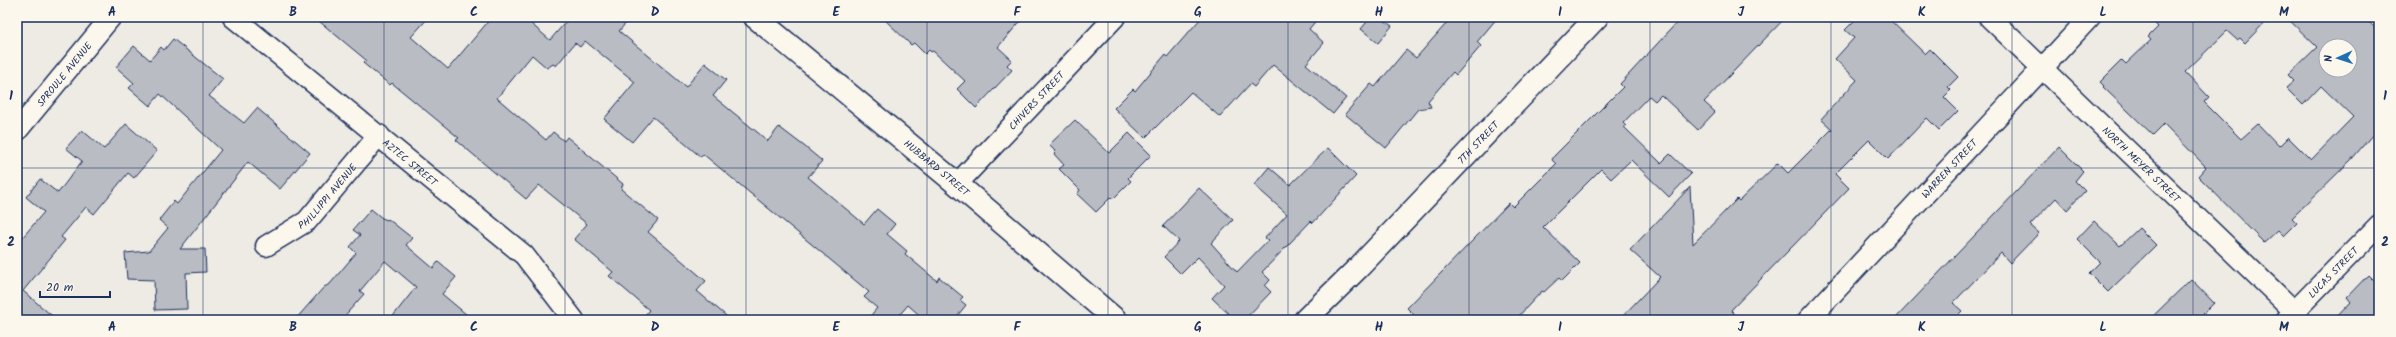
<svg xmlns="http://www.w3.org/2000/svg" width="2396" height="337" viewBox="0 0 2396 337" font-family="Kalam,sans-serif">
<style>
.building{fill:#b9bcc3;stroke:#1b2f5e;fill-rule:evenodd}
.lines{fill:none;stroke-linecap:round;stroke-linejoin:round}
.street-casing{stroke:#1b2f5e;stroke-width:23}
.secondary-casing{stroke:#1b2f5e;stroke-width:25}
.street{stroke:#fbf7ec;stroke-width:20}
.secondary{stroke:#fbf7ec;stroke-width:22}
.grid{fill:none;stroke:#1b2f5e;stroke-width:1;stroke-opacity:0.55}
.labels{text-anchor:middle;stroke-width:3;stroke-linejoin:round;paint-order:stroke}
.street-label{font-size:10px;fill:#1b2f5e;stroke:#fbf7ec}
.neatline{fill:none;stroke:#1b2f5e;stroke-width:1.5}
.grid-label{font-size:13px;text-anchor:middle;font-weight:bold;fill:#1b2f5e}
</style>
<rect width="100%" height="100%" fill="#eeebe4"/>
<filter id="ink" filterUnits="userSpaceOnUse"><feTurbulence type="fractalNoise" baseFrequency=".025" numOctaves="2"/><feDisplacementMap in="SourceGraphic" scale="8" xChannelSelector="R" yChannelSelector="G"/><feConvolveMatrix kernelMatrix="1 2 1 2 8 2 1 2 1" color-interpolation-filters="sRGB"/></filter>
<g filter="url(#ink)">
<g class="building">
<polygon points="314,17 429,17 411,37 448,69 492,17 523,17 550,40 570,17 631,17 619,31 686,87 705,63 726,80 713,96 768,141 779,127 804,146 822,161 808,177 864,224 877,209 895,224 887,234 907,251 905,254 937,281 939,277 963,297 960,300 966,305 954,320 925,320 908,305 895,320 867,320 877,308 864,297 869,292 703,154 701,157 653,117 632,142 604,119 635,82 585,41 580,47 575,43 556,66 553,64 547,68 532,55 497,98 546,140 553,132 564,141 567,137 623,184 621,189 658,220 648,232 706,281 697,291 731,320 641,320 649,310 609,276 613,272 574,239 587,224 539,185 526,199 456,140 459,138 392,83 390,85 363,63 366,60"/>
<polygon points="882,17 1024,17 998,47 1012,60 1007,65 1012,70 976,108 957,89 965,81 933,51 931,52 929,50 925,54 914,43 911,45"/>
<polygon points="1202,17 1319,17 1309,29 1324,43 1306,64 1346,98 1333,114 1273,65 1254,87 1250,84 1220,117 1191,92 1145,138 1114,108 1133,89 1135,91 1165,55 1167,57"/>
<polygon points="1371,17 1380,17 1392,26 1378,43 1361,29"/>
<polygon points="1452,17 1498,17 1477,42 1481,46 1456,75 1453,72 1428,101 1431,107 1418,109 1386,148 1345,114 1371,84 1375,87 1406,50 1416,58"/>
<polygon points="1682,17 1786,17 1704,102 1715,112 1698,130 1661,95 1655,101 1649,96 1623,123 1626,126 1624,127 1661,163 1670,154 1691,174 1669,197 1631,160 1611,179 1601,169 1543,227 1580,263 1562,281 1559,278 1544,292 1542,291 1515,320 1419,320 1407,308 1509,203 1513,207 1556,164 1552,160 1554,156 1623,87 1620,84"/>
<polygon points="1858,17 1887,17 1925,54 1930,49 1958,77 1948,87 1951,90 1944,97 1958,111 1939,130 1927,118 1888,159 1869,140 1835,174 1849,188 1731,310 1740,320 1619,320 1660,277 1630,250 1690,187 1693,244 1737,199 1739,201 1778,163 1788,173 1832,129 1821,119 1857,80 1835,59 1854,38 1845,30"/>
<path d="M2149,17H2270L2245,43L2240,38L2237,40L2227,31L2185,72L2209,97L2204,102L2241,139L2258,124L2279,146L2288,137L2311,160L2353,117L2321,86L2303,105L2286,88L2294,81L2288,75L2317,47L2286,17H2364L2379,32V127L2351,160L2292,218L2297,223L2284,236L2278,230L2264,243L2198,176L2206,167L2164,124L2153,135L2103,87L2104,86L2100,82L2122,60L2126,64L2151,40L2148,37L2158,27ZM2326,46H2350V70H2326Z"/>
<polygon points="173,39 223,79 209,96 244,123 257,108 310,153 280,189 248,162 180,249 205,249 206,272 186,273 187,309 155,310 154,280 127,279 125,253 149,251 168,228 159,220 174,201 177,204 221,150 160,94 150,106 129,88 134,83 116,67 134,46 150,60 161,47 164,50"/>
<polygon points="1075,120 1109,153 1129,133 1151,155 1128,178 1131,181 1113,199 1111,197 1096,212 1077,194 1080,190 1059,169 1064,165 1054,154 1056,152 1049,145"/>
<polygon points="126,124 157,151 134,178 128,173 94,214 86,207 61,237 65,240 23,291 57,320 17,320 17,244 44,212 26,197 40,179 58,193 82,161 66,148 82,130 104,149"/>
<polygon points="2059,147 2083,171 2075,181 2085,191 2067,210 2056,198 2030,225 2039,233 2010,263 2001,253 1953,303 1962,311 1953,320 1894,320"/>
<polygon points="1328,148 1356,176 1313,223 1311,221 1262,272 1270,280 1265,286 1271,292 1244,320 1235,320 1212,298 1224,285 1198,257 1181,274 1164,257 1179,241 1163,226 1199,188 1233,220 1211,243 1237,272 1268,240 1265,238 1287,214 1254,185 1269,167 1290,185"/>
<polygon points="371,209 382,218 387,220 388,219 412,238 406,245 433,268 438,262 456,277 442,294 473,320 390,320 416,287 385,261 360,291 364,294 341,320 295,320 324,287 330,284 356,253 350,247 360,235 353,230"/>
<polygon points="2094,221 2120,246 2139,228 2156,245 2108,292 2089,273 2100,262 2077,239"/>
<polygon points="2368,275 2379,286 2379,320 2334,320 2351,302 2347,297"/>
<polygon points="2191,279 2214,303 2197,320 2149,320"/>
</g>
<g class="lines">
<defs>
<g id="street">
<path id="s1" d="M233,17L524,255L574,320"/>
<path id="s2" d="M1989,17L2294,311"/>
<path id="s3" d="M17,131L111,17"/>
<path id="s4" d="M957,184L1115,17"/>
<path id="s5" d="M266,246L307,221L379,135"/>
<path id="s6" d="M1808,320L2090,17"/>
<path id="s7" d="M2286,320L2379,225"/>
</g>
<g id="secondary">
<path id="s8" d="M755,17L957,184L1116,320"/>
<path id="s9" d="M1305,320L1359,267L1597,17"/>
</g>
</defs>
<use href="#street" class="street-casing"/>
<use href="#secondary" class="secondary-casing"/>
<use href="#street" class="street"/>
<use href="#secondary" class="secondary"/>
</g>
</g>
<path class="grid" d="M203,17V320M384,17V320M565,17V320M746,17V320M927,17V320M1108,17V320M1288,17V320M1469,17V320M1650,17V320M1831,17V320M2012,17V320M2193,17V320M17,168H2379"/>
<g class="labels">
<g class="street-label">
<text dy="4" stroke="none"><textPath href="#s3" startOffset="74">SPROULE AVENUE</textPath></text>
<text dy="4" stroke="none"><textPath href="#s4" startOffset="115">CHIVERS STREET</textPath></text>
<text dy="4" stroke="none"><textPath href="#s9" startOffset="248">7TH STREET</textPath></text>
<text dy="4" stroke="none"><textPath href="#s1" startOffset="229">AZTEC STREET</textPath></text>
<text dy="4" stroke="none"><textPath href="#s2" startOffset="212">NORTH MEYER STREET</textPath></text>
<text dy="4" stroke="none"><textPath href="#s8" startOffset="236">HUBBARD STREET</textPath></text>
<text dy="4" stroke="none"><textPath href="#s6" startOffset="207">WARREN STREET</textPath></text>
<text dy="4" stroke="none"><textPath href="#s5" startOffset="80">PHILLIPPI AVENUE</textPath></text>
<text dy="4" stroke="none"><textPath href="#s7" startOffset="67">LUCAS STREET</textPath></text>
</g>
</g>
<rect width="2396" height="337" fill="none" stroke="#fbf7ec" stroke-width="44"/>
<g transform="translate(2338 58) rotate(267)"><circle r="19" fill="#fbf7ec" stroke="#a1a7b3"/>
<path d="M0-3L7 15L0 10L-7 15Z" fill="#1f6fb2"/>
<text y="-6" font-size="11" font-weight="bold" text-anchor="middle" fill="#1b2f5e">N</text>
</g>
<path d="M40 291v6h70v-6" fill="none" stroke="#1b2f5e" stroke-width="2"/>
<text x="46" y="291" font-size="12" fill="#1b2f5e" stroke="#fbf7ec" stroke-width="3" paint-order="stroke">20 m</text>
<rect x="22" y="22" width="2352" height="293" class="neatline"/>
<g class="grid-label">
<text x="112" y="16">A</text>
<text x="293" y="16">B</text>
<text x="474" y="16">C</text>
<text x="655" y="16">D</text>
<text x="836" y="16">E</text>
<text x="1017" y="16">F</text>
<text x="1198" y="16">G</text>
<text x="1379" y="16">H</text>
<text x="1560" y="16">I</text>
<text x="1741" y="16">J</text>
<text x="1922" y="16">K</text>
<text x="2103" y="16">L</text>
<text x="2284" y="16">M</text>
<text x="11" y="100">1</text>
<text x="2385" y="100">1</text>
<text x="11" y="246">2</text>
<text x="2385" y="246">2</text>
<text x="112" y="331">A</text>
<text x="293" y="331">B</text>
<text x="474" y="331">C</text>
<text x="655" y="331">D</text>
<text x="836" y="331">E</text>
<text x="1017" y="331">F</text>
<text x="1198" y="331">G</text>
<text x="1379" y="331">H</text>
<text x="1560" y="331">I</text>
<text x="1741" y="331">J</text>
<text x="1922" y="331">K</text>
<text x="2103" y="331">L</text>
<text x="2284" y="331">M</text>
</g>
</svg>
